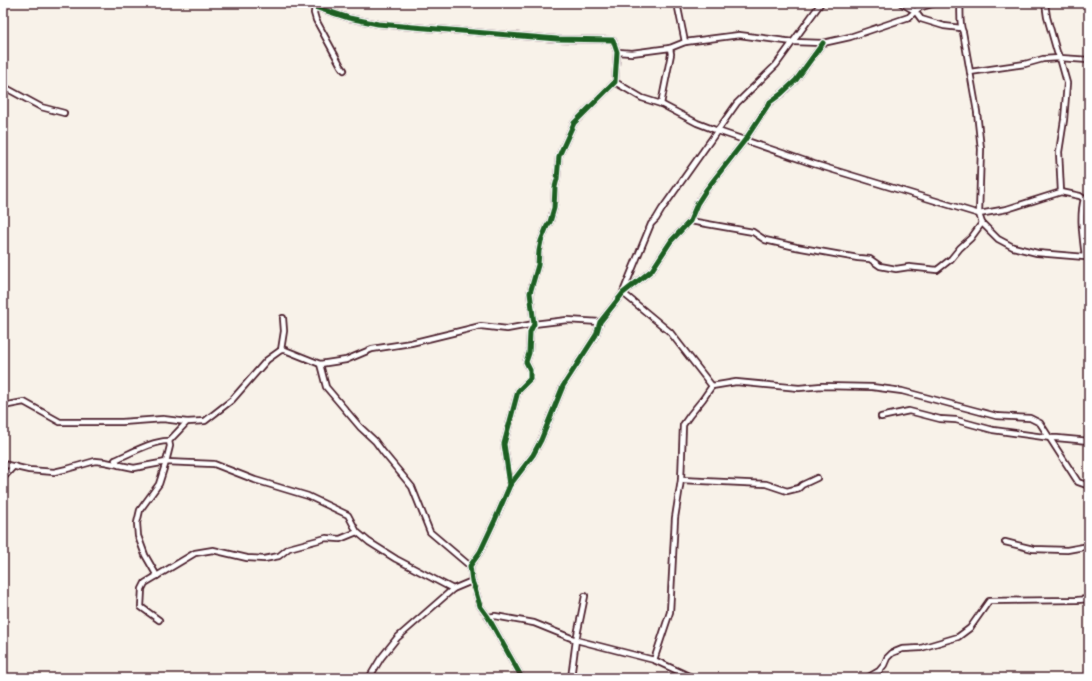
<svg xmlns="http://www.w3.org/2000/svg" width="1092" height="681" viewBox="0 0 1092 681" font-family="Sriracha,sans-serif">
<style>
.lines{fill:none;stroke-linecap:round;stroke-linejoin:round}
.street-casing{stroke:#4a1f2b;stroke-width:8}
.street{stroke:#fff;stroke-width:4.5}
.cycleway-casing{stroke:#fff;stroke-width:8}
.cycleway{stroke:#1b5e20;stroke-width:5}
</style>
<rect width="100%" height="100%" fill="#f8f2e9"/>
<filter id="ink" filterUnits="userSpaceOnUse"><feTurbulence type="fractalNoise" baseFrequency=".025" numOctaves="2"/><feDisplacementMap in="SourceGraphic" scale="8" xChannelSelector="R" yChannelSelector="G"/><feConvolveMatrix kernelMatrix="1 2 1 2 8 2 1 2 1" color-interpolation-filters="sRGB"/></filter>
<g filter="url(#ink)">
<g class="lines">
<defs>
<g id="street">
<polyline points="312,3 315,7 349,18 378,24 557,39 613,40 617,52 615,82 574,123 559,156 557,179 555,187 554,208 550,222 547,226 541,241 539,251 538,265 530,293 534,324 530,332 529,353 526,362 530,370 530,379 518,391 504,444 510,485"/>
<polyline points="677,3 685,42"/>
<polyline points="901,3 915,11 921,19 944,26 961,28"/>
<path d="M960,3C961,12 959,25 963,32L977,112L981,149L979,214L982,223L998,239L1013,247L1037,253L1085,257C1083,238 1079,217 1084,199"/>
<polyline points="1045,3 1047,17 1057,52 1060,58 1067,83 1064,120 1059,152 1061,192"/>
<polyline points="315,7 314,13 316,20 341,66 344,70"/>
<polyline points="617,52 632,53 670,48 685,42 739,35 793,42 823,43 850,37 909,17 919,8 935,3"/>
<polyline points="970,72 1025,64 1043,59 1060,58 1089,60"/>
<polyline points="615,82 642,98 661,104 697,123 718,131 814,164 979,214 1007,209 1061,192 1080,196 1084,199 1089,199"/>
<polyline points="3,85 6,88 41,107 64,113"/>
<polyline points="661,104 671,54 670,48"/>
<polyline points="690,221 753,232 765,240 796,247 858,258 870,259 880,266 896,269 909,267 937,270 951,259 960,248 971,238 982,223"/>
<polyline points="623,292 651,224 656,219 662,209 737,103 776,65 821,3"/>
<polyline points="623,293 670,332 712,386"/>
<polyline points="281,350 285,350 320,364 346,360 372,349 411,343 481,326 507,329 534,324 567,320 600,322"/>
<polyline points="320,364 326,387 360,427 375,441 383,452 412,487 430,532 470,566"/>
<polyline points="712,386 736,382 799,388 822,386 872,387 902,391 996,416 1030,418 1040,423 1078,482 1089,486"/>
<polyline points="3,406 24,402 60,422 122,422 163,419 187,422"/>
<polyline points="881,417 909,411 940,419 956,420 993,430 1051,438 1057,438 1089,441"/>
<polyline points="3,464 29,470 54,472 67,469 95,461 105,462 134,468 166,462 214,464 255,480 308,496 348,515 357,532 369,542 396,559 453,589"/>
<path d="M119,465L115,460C129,454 154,440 169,441"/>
<polyline points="3,478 14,466"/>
<polyline points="681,480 766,484 787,491 799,488 802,485 817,478"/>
<polyline points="1005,542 1033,549 1067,550 1089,546"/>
<polyline points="157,576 145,555 138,536 137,523 140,510 159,484 166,462 170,446 169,441 187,422 205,421 232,400 267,360 281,350 284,331 283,318"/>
<polyline points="488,617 495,616 534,623 576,640 654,660 693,678"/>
<polyline points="159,620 141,607 142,589 145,583 195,553 213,550 247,558 264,559 279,556 289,548 326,538 340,539 357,532"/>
<polyline points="654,660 670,612 675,518 681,480 683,425 690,415 703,399 712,386"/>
<polyline points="369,678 381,658 397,638 453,589 472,581"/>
<polyline points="522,678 488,617 480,606 475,589 472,581 470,566 480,552 495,520 510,485 533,455 541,440 563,386 596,335 600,322 623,293 652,270 671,241 690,221 697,204 706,190 745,140 770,102 781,94 796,80 823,43"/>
<polyline points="571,678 576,640 585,596"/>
<polyline points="867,678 879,671 884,665 887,658 892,653 902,649 921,648 958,637 970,628 989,601 1077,600 1089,599"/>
</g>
</defs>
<use href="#street" class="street-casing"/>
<use href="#street" class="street"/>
<defs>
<g id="cycleway">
<polyline points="312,3 315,7 349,18 378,24 557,39 613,40 617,52 615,82 574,123 559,156 557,179 555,187 554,208 550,222 547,226 541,241 539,251 538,265 530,293 534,324 530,332 529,353 526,362 530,370 530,379 518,391 504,444 510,485"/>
<polyline points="522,678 488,617 480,606 475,589 472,581 470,566 480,552 495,520 510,485 533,455 541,440 563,386 596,335 600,322 623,293 652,270 671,241 690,221 697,204 706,190 745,140 770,102 781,94 796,80 823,43"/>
</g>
</defs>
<use href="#cycleway" class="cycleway-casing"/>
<use href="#cycleway" class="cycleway"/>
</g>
</g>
<rect width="1092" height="681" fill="none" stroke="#fff" stroke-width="16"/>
<rect x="8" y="8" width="1076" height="665" fill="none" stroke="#4a1f2b" stroke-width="1.5" filter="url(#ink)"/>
</svg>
